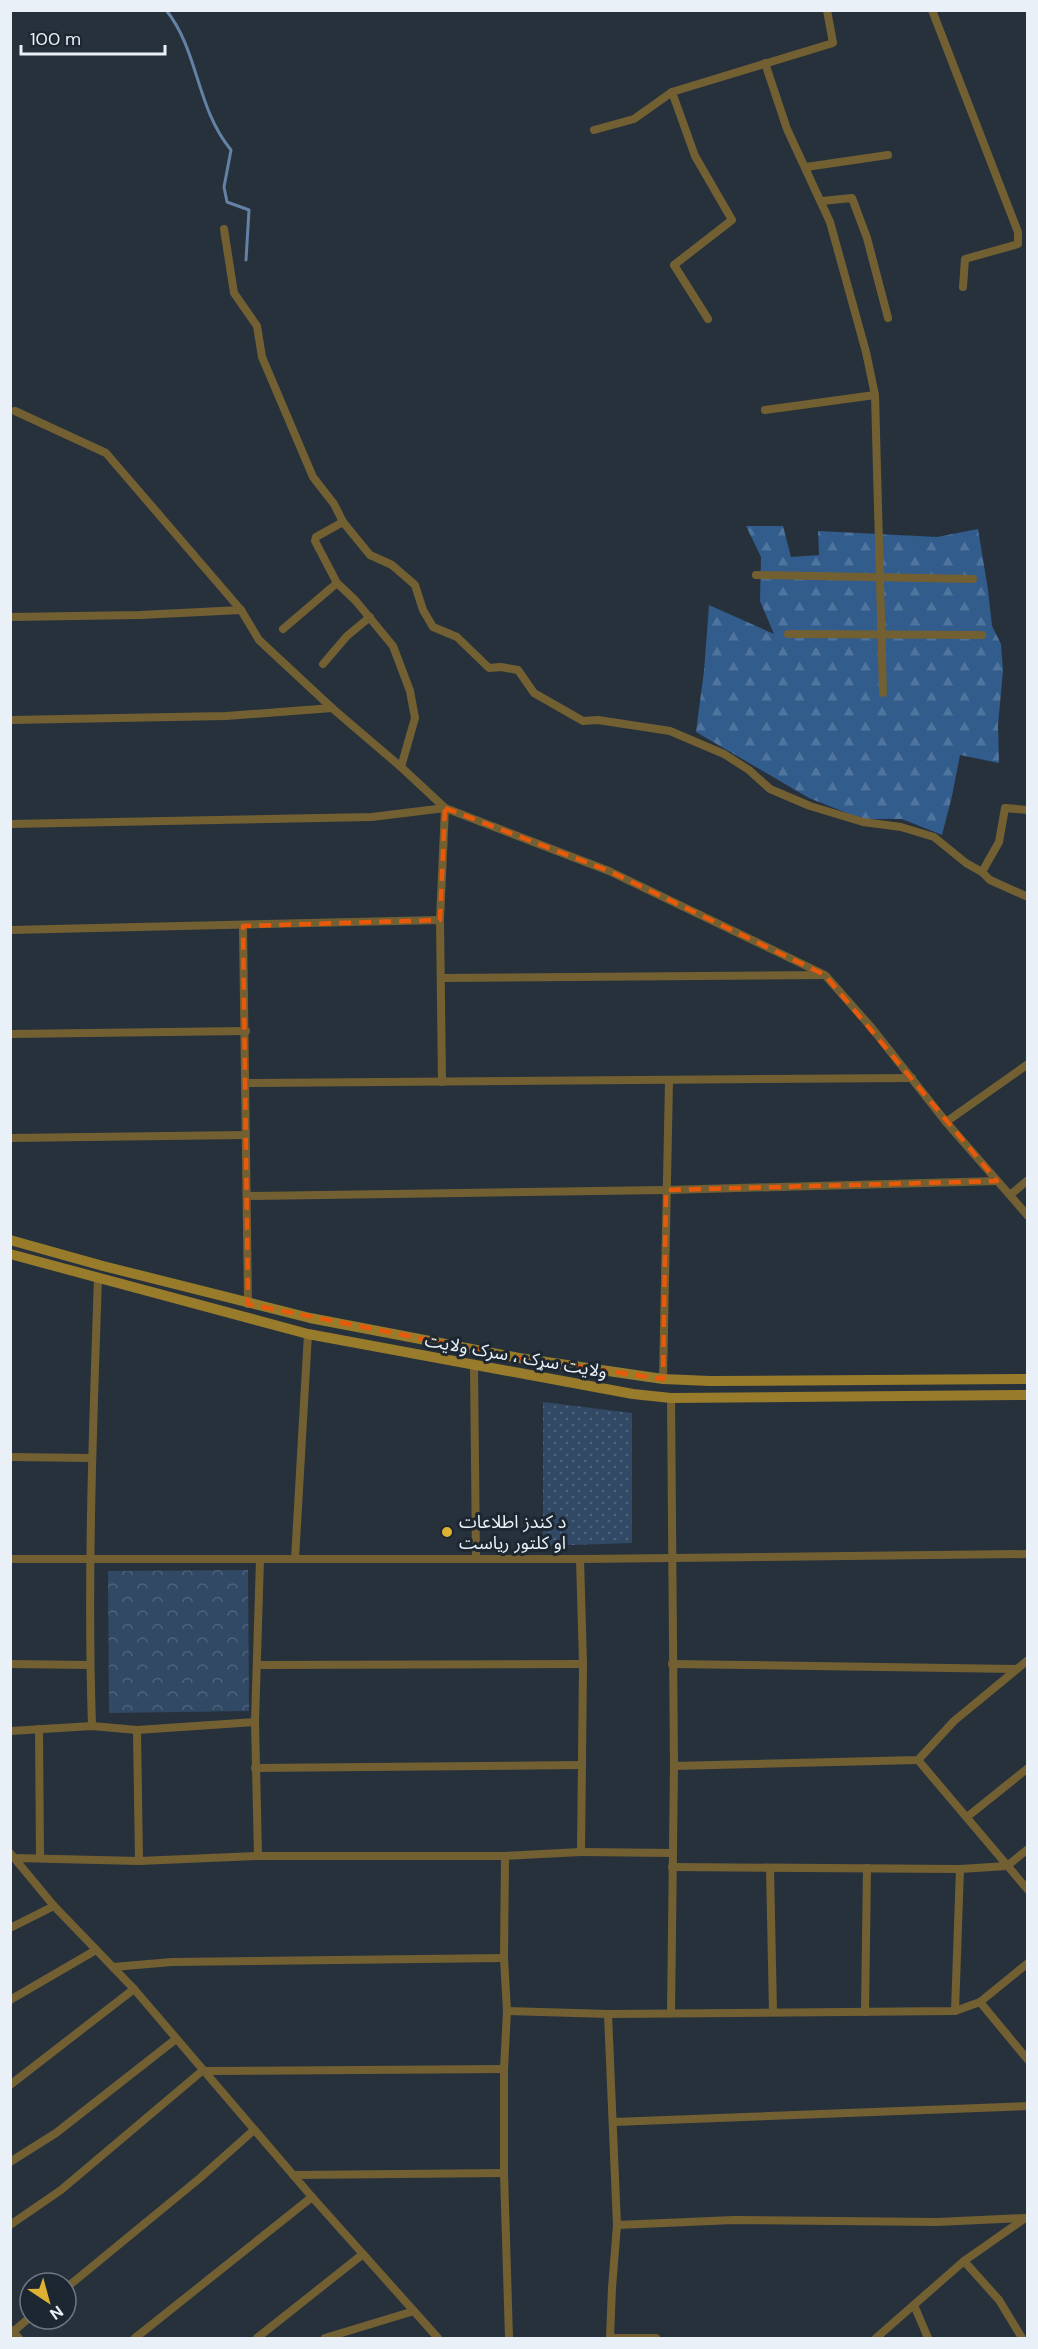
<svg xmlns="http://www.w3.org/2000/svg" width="1038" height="2349" viewBox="0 0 1038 2349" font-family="'DM Sans','Noto Sans Arabic',sans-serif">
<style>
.forest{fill:url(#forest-firs)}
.park{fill:url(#park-crowns)}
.garden{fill:url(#garden-dots)}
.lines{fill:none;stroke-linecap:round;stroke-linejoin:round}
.stream{stroke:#6382a5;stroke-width:3}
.street{stroke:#736032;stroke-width:8}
.secondary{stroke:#987b2b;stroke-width:10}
.marked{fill:none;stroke:#e8590c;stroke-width:4.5;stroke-dasharray:12 8;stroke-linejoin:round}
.poi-dot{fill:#deb133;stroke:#1d2732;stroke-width:2}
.labels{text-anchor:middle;stroke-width:6;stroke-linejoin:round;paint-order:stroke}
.street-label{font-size:18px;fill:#e9f0f8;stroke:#1d2732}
.poi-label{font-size:18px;fill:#e9f0f8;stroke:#1d2732;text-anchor:start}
</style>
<defs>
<pattern id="forest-firs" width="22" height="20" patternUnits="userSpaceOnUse" patternTransform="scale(1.5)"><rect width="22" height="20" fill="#315c8c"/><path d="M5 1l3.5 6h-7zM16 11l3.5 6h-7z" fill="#4f749d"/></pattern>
<pattern id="park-crowns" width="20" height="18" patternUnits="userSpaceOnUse" patternTransform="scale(1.5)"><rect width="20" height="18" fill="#314964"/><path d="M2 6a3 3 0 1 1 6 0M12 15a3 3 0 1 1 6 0" fill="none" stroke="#4f647b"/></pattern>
<pattern id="garden-dots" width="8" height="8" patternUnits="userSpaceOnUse" patternTransform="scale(1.5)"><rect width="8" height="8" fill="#314964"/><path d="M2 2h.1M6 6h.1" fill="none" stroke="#4f647b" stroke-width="1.8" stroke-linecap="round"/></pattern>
</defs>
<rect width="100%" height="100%" fill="#27313c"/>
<polygon class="forest" points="746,526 783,526 791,557 819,555 818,531 937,537 978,529 988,590 992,626 1001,644 1003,671 998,725 999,763 960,755 952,796 942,835 902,819 862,819 809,798 696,732 704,671 709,605 774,634 760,601 761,557"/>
<polygon class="park" points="248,1570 249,1711 109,1713 108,1571"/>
<polygon class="garden" points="543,1402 632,1413 632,1543 543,1546"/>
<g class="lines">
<path class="stream" d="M166,10C199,51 196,108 231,150L224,187L227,202L249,210L246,260"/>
<g class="street">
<polyline points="932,10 1018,232 1018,244 965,259 963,287"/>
<polyline points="765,63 787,129 830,222 866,352 875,395 883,693"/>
<polyline points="594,130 634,119 672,92"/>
<polyline points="806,167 888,155"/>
<polyline points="822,201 852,198 867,238 888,318"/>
<polyline points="224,229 234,293 257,326 262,357 313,477 334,504 343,522 370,555 392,565 415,585 423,610 433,627 457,637 489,668 501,667 518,670 534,693 583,721 598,720 670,731 724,754 749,770 770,789 810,806 863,822 901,827 934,837 966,863 982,872 990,880 1028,897"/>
<polyline points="708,319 674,265 732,220 695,156 672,92 833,43 827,10"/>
<polyline points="765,410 875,395"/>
<polyline points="15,411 106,453 241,610 259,640 332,708 401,767 445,808 609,871 825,975 871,1027 946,1122 1028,1216"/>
<polyline points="343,522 316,537 315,541 337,583 355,600 393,646 410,691 415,718 401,767"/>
<polyline points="756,575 973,579"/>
<polyline points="10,617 140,615 241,610"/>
<polyline points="283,629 337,583"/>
<polyline points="788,634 982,635"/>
<polyline points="323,664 347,636 370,617"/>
<polyline points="10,720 226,716 332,708"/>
<polyline points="10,824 372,817 445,808 440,920 442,1082"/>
<polyline points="982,872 999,842 1005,808 1028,810"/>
<polyline points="243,926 248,1304"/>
<polyline points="10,930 440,920"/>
<polyline points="442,978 823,975"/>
<polyline points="10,1034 246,1031"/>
<polyline points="245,1083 912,1078"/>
<polyline points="946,1122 1028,1064"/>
<polyline points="10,1138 245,1135"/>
<polyline points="1010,1195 1028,1180"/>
<polyline points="247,1196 666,1190 997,1181"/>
<polyline points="474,1366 476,1557"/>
<polyline points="663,1379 669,1081"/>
<polyline points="671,1398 674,1766 671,2013"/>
<polyline points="10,1457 91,1458"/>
<polyline points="10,1559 580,1559 1028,1554"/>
<polyline points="295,1559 308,1334"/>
<polyline points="10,1664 90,1665"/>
<polyline points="672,1664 1017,1669"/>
<polyline points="257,1665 583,1664"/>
<path d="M92,1726C87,1577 93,1427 98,1278"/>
<polyline points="39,1729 40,1857"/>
<polyline points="137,1730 139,1861"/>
<polyline points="10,1731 92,1726 137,1730 255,1722"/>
<polyline points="918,1760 1028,1890"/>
<polyline points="674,1766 918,1760 954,1721 1028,1660"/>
<polyline points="255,1768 582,1765"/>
<polyline points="967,1817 1028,1768"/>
<polyline points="581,1852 673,1853"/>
<polyline points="10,1853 54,1906 134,1989 312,2197 438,2338"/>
<polyline points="258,1856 255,1722 260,1559"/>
<polyline points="505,1856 504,1958 507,2011 504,2069 504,2173 509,2338"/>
<polyline points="14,1858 139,1861 258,1856 505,1856 581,1852 583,1664 580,1559"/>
<polyline points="672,1867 960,1869 955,2011"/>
<polyline points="770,1868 773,2012"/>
<polyline points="960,1869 1007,1866 1028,1849"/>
<polyline points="10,1928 54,1906"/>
<polyline points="113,1967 172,1962 504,1958"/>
<polyline points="10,2000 96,1950"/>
<polyline points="980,2002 1028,2060"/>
<polyline points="507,2011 608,2014 955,2011 980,2002 1028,1963"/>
<polyline points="865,2012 867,1868"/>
<polyline points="608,2014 617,2225 612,2288 610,2338"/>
<polyline points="10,2085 134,1989"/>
<polyline points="614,2122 1028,2106"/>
<polyline points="10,2162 56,2133 176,2039"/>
<polyline points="293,2175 504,2173"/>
<polyline points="10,2225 61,2190 202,2071 504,2069"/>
<polyline points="617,2225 734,2220 937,2222 1025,2218"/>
<polyline points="964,2261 999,2300 1022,2338"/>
<polyline points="66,2288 200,2178 254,2130"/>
<polyline points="914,2305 928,2338"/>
<polyline points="10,2329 19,2338"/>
<polyline points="13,2332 30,2317"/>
<polyline points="135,2338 312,2197"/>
<polyline points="257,2338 363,2254"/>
<polyline points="325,2338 414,2311"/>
<polyline points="610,2338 656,2338"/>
<polyline points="876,2338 964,2261 1024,2219"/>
</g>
<g class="secondary">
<polyline points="10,1240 103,1266 310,1318 519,1358 663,1379 710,1381 1028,1379"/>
<polyline points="10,1254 308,1334 633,1394 671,1398 1028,1395"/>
</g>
</g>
<path class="marked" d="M445,808L609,871L825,975L997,1181L666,1190L663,1379L519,1358L248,1304L243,926L440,920Z"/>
<circle class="poi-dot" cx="447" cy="1532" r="6"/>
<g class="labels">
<g class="street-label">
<text transform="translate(516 1356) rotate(10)" y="6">ولایت سړک ، سرک ولایت</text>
</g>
<g class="poi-label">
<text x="459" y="1528">د کندز اطلاعات<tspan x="459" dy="21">او کلتور ریاست</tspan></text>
</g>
</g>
<rect width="1038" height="2349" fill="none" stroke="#e9f0f8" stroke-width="24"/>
<g transform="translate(48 2301) rotate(144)"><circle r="28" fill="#1d2732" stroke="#6f7781" stroke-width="1.5"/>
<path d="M0-4.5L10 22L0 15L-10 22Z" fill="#deb133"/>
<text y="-9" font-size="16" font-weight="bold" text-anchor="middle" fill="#e9f0f8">N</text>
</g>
<path d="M21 45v9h144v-9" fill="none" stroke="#e9f0f8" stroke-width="3"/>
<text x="30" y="45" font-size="18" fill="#e9f0f8" stroke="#1d2732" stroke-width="4.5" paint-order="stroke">100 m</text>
</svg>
